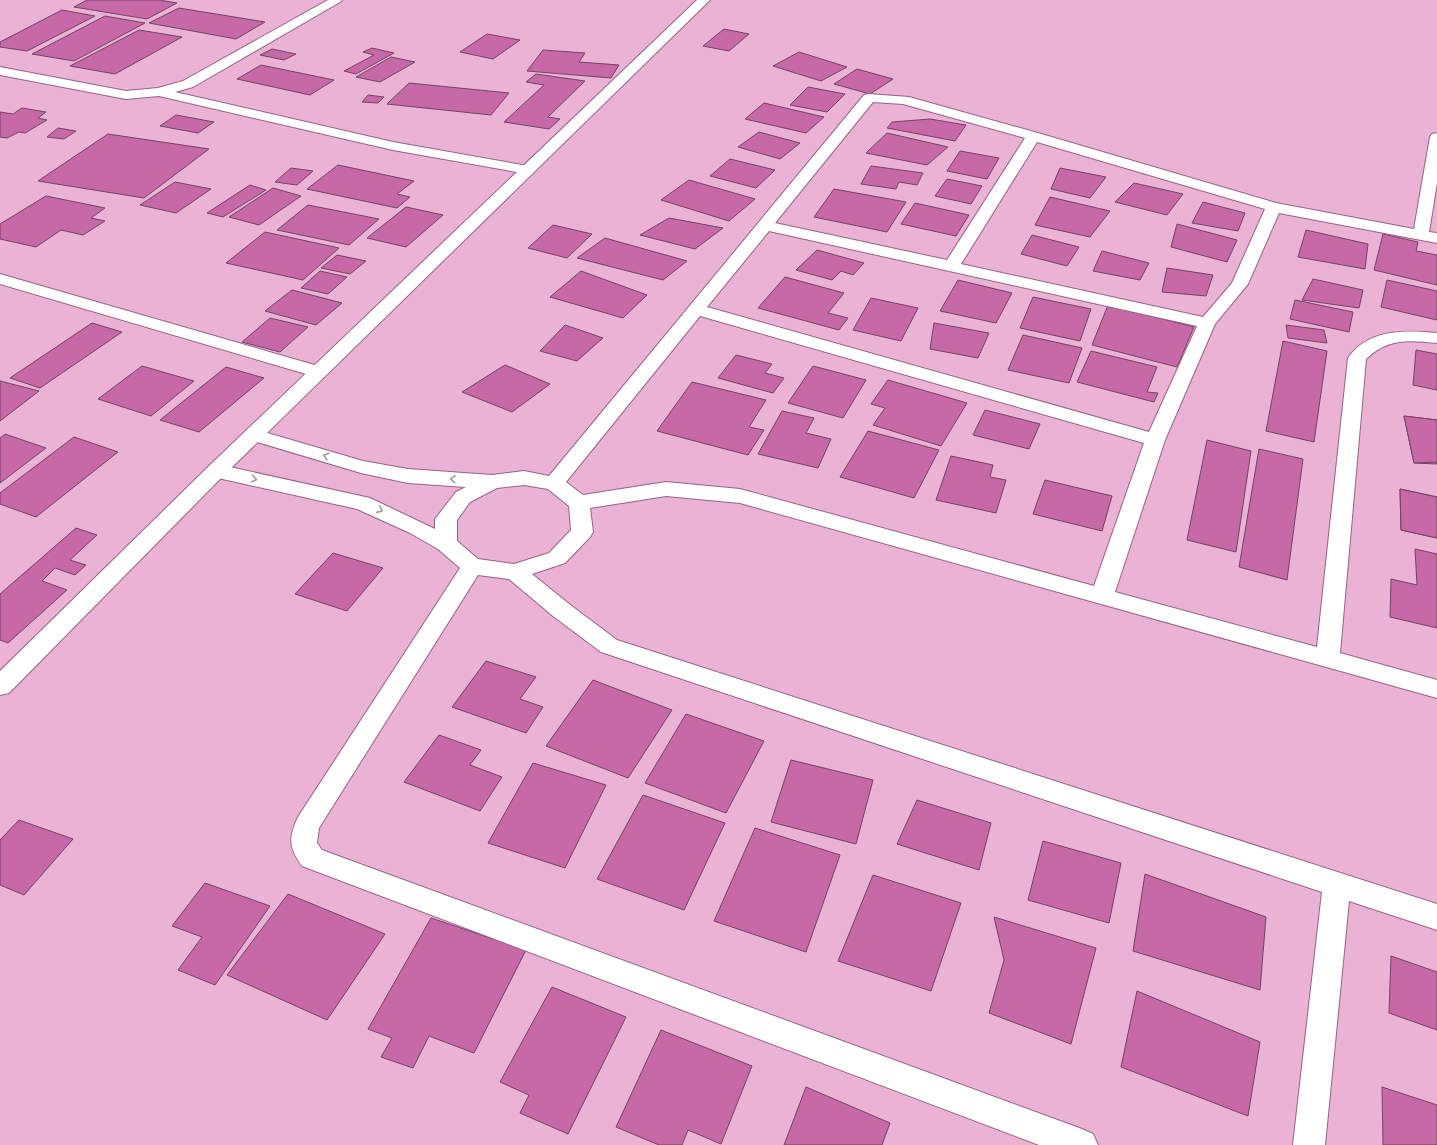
<svg xmlns="http://www.w3.org/2000/svg" width="1437" height="1145" viewBox="0 0 1437 1145" font-family="Figtree,sans-serif">
<style>
.building{fill:#c769a7;stroke:#734362}
.lines{fill:none;stroke-linecap:round;stroke-linejoin:round}
.minor-casing{stroke:#966383;stroke-width:2}
.tertiary-casing{stroke:#966383;stroke-width:2}
.minor{fill:#fff;fill-rule:evenodd}
.tertiary{fill:#fff;fill-rule:evenodd}
.oneway{stroke:#a39ba0}
</style>
<rect width="100%" height="100%" fill="#eab2d4"/>
<g class="building">
<polygon points="87,0 159,0 177,3 147,19 74,7"/>
<polygon points="179,8 265,22 236,39 149,23"/>
<polygon points="62,10 95,16 27,51 0,47 0,42"/>
<polygon points="105,16 145,23 74,61 32,54"/>
<polygon points="724,29 749,34 729,51 703,46"/>
<polygon points="139,30 182,37 115,74 70,66"/>
<polygon points="487,34 520,40 493,59 460,52"/>
<polygon points="372,48 394,53 356,74 344,71 374,55 363,52"/>
<polygon points="272,49 296,54 284,60 260,55"/>
<polygon points="543,50 585,53 579,62 619,65 611,78 527,71"/>
<polygon points="799,52 847,67 821,81 773,66"/>
<polygon points="391,57 415,62 380,82 356,77"/>
<polygon points="261,65 334,80 310,95 237,79"/>
<polygon points="857,69 893,79 870,94 834,84"/>
<polygon points="536,74 585,81 548,117 560,119 549,129 504,122 544,85 526,82"/>
<polygon points="409,83 509,93 491,115 387,104"/>
<polygon points="808,87 845,94 827,112 790,105"/>
<polygon points="368,95 384,97 378,103 362,102"/>
<polygon points="764,103 824,117 806,133 745,119"/>
<polygon points="22,108 46,112 38,118 47,120 25,133 19,132 7,138 0,137 0,112 13,114"/>
<polygon points="176,115 214,122 198,133 160,126"/>
<polygon points="930,119 966,125 955,141 887,128 892,122"/>
<polygon points="58,128 76,131 64,139 47,137"/>
<polygon points="759,132 800,143 780,159 738,147"/>
<polygon points="887,133 948,147 927,165 866,153"/>
<polygon points="108,134 209,149 144,198 38,181"/>
<polygon points="960,151 999,158 987,179 947,171"/>
<polygon points="730,159 775,170 756,188 710,176"/>
<polygon points="338,165 414,181 397,194 410,197 397,208 307,189"/>
<polygon points="871,166 923,173 917,185 899,182 896,189 861,184"/>
<polygon points="291,168 313,171 297,185 275,182"/>
<polygon points="1060,168 1106,177 1090,198 1051,189"/>
<polygon points="947,179 982,186 971,204 935,196"/>
<polygon points="689,180 755,199 729,221 661,200"/>
<polygon points="175,182 211,189 176,213 140,205"/>
<polygon points="1134,183 1183,194 1167,215 1115,202"/>
<polygon points="250,185 266,190 223,217 207,213"/>
<polygon points="273,188 301,196 259,225 229,217"/>
<polygon points="834,189 906,202 887,232 814,217"/>
<polygon points="46,196 105,208 91,218 105,221 83,235 61,230 36,247 0,239 0,224"/>
<polygon points="1050,197 1110,211 1090,237 1035,225"/>
<polygon points="1203,202 1245,213 1238,231 1192,223"/>
<polygon points="915,203 969,215 956,236 901,224"/>
<polygon points="308,205 379,219 349,245 277,230"/>
<polygon points="406,207 443,215 406,247 367,238"/>
<polygon points="669,218 723,228 695,249 640,235"/>
<polygon points="1177,224 1237,240 1227,262 1171,247"/>
<polygon points="553,225 592,234 567,258 528,248"/>
<polygon points="1306,230 1368,244 1365,269 1298,257"/>
<polygon points="265,232 339,248 303,280 226,263"/>
<polygon points="1383,234 1418,242 1416,251 1437,255 1437,285 1374,270"/>
<polygon points="1032,235 1079,247 1067,266 1021,254"/>
<polygon points="605,238 687,261 663,280 577,258"/>
<polygon points="817,250 864,263 853,275 841,271 832,280 796,270"/>
<polygon points="1102,251 1149,263 1140,280 1093,271"/>
<polygon points="337,255 366,261 350,274 321,268"/>
<polygon points="1167,268 1213,275 1206,296 1162,292"/>
<polygon points="320,271 347,277 328,294 301,288"/>
<polygon points="581,271 647,295 623,318 550,297"/>
<polygon points="785,277 844,293 828,313 848,318 839,330 758,308"/>
<polygon points="1313,279 1363,290 1359,308 1302,300"/>
<polygon points="958,280 1012,293 996,323 940,311"/>
<polygon points="1387,280 1437,291 1437,320 1381,307"/>
<polygon points="292,290 342,303 316,325 265,311"/>
<polygon points="1033,297 1091,309 1080,341 1020,328"/>
<polygon points="871,298 918,308 901,341 853,330"/>
<polygon points="1295,300 1353,312 1349,332 1290,319"/>
<polygon points="1108,305 1194,327 1177,367 1092,345"/>
<polygon points="270,318 308,327 280,352 242,342"/>
<polygon points="92,323 122,332 40,388 10,378"/>
<polygon points="934,323 989,333 978,358 930,349"/>
<polygon points="565,325 603,338 577,361 540,351"/>
<polygon points="1286,325 1324,330 1327,343 1288,338"/>
<polygon points="1023,335 1082,348 1069,383 1008,370"/>
<polygon points="1283,341 1327,351 1314,442 1266,431"/>
<polygon points="1416,350 1437,354 1437,390 1413,385"/>
<polygon points="1091,351 1157,367 1147,392 1158,393 1154,402 1077,382"/>
<polygon points="736,355 772,364 765,373 784,378 773,393 718,378"/>
<polygon points="505,365 550,384 512,412 462,392"/>
<polygon points="142,366 194,381 151,416 98,399"/>
<polygon points="813,366 866,380 843,418 788,403"/>
<polygon points="226,367 264,378 199,432 160,420"/>
<polygon points="888,380 967,403 941,446 873,425 885,408 871,404"/>
<polygon points="0,381 39,391 0,421"/>
<polygon points="692,382 766,400 749,427 764,430 748,455 657,431"/>
<polygon points="985,410 1040,424 1029,449 973,435"/>
<polygon points="782,411 814,418 806,433 831,439 818,468 758,454"/>
<polygon points="1404,416 1437,420 1437,464 1414,463"/>
<polygon points="1404,416 1437,420 1437,462 1414,463"/>
<polygon points="868,431 939,450 914,498 840,477"/>
<polygon points="5,434 46,448 0,483 0,438"/>
<polygon points="74,437 118,452 36,517 0,504 0,493"/>
<polygon points="1207,440 1251,451 1236,552 1187,540"/>
<polygon points="1259,449 1303,459 1287,580 1239,567"/>
<polygon points="951,456 993,465 990,477 1006,480 996,513 936,500"/>
<polygon points="1045,480 1112,496 1102,531 1033,514"/>
<polygon points="1400,489 1437,497 1437,538 1401,530"/>
<polygon points="1400,489 1437,497 1437,538 1401,530"/>
<polygon points="76,528 97,535 70,560 86,565 75,575 55,568 42,581 67,590 8,643 0,640 0,594"/>
<polygon points="1415,549 1437,554 1437,628 1390,617 1391,579 1417,585"/>
<polygon points="333,553 383,568 347,611 295,594"/>
<polygon points="486,661 536,677 520,699 543,707 526,733 452,707"/>
<polygon points="593,680 672,710 628,778 546,746"/>
<polygon points="686,714 764,741 726,813 645,783"/>
<polygon points="439,735 481,750 470,765 502,777 480,811 404,782"/>
<polygon points="791,760 873,780 856,844 771,822"/>
<polygon points="533,763 606,785 565,868 488,843"/>
<polygon points="643,795 725,823 684,910 597,879"/>
<polygon points="917,800 991,823 979,870 897,844"/>
<polygon points="19,820 73,839 24,895 0,885 0,840"/>
<polygon points="755,828 840,855 806,952 714,921"/>
<polygon points="1043,841 1121,863 1109,923 1028,900"/>
<polygon points="1145,874 1266,917 1260,990 1133,951"/>
<polygon points="873,875 961,903 931,991 838,961"/>
<polygon points="205,883 270,906 215,985 178,970 202,937 172,926"/>
<polygon points="288,894 385,934 327,1020 227,975"/>
<polygon points="994,917 1096,948 1071,1044 989,1013 1004,960"/>
<polygon points="431,918 526,950 474,1053 429,1036 413,1068 381,1057 392,1038 368,1029"/>
<polygon points="1391,956 1437,972 1437,1030 1389,1013"/>
<polygon points="552,987 626,1017 568,1134 520,1113 529,1095 500,1082"/>
<polygon points="1137,991 1260,1042 1248,1116 1121,1067"/>
<polygon points="661,1030 752,1066 721,1144 688,1130 682,1145 659,1145 616,1127"/>
<polygon points="806,1087 890,1123 882,1145 784,1145"/>
<polygon points="1382,1087 1437,1105 1437,1145 1383,1145"/>
</g>
<g class="lines">
<defs>
<g id="minor">
<polygon points="328,0 342,0 340,2 193,87 175,92 393,142 528,166 533,167 535,170 533,173 528,174 393,150 159,96 126,99 0,75 0,67 126,91 158,88 183,81"/>
<path d="M869,94L909,97L1038,133L1276,203L1414,229L1430,137L1432,134L1437,133V183L1429,232L1437,233V243L1279,213L1248,284L1215,324L1165,440L1115,592L1317,647L1348,358C1368,329 1405,330 1437,333V343C1408,340 1388,338 1366,359L1340,653L1437,680V698L740,503L666,496L590,508L593,532L590,537L565,563L532,574L569,604L617,640L1437,904V930L1349,901L1325,1145H1293L1322,892L601,652L553,616L509,579L478,575L319,828L317,843L322,850L1082,1129L1093,1134L1098,1145H1039L302,866C289,848 288,838 298,817L460,568L438,549L410,533L357,509L209,476L206,471L209,466L216,464L370,498L435,529V519L439,514L456,492L466,487L408,483L361,473L247,439L244,435L247,431L254,429L363,461L408,469L492,475L524,471L549,476L864,95ZM873,102L903,104L1025,138L947,260L775,223ZM1037,142L1265,209L1232,283L1203,317L961,264ZM769,231L1197,326L1149,432L707,307ZM700,316L1144,443L1094,586L740,489L666,482L583,495L566,482ZM524,485L548,489L569,506L571,530L549,553L514,564L478,559L457,541V520L470,502L497,488Z"/>
<polygon points="0,274 325,368 328,372 325,376 319,378 313,376 0,284"/>
</g>
<polygon id="tertiary" points="697,0 710,0 223,476 9,693 0,695 0,671 209,466"/>
</defs>
<use href="#minor" class="minor-casing"/>
<use href="#tertiary" class="tertiary-casing"/>
<use href="#minor" class="minor"/>
<use href="#tertiary" class="tertiary"/>
</g>
<defs><path id="oneway-chevron" d="M-2-3.5L2.5 0L-2 3.5" fill="none" stroke-width="1.6" stroke-linecap="round" stroke-linejoin="round"/></defs>
<g class="oneway">
<use href="#oneway-chevron" transform="translate(326 456) rotate(-163)"/>
<use href="#oneway-chevron" transform="translate(254 479) rotate(12)"/>
<use href="#oneway-chevron" transform="translate(453 479) rotate(-176)"/>
<use href="#oneway-chevron" transform="translate(380 510) rotate(24)"/>
</g>
</svg>
